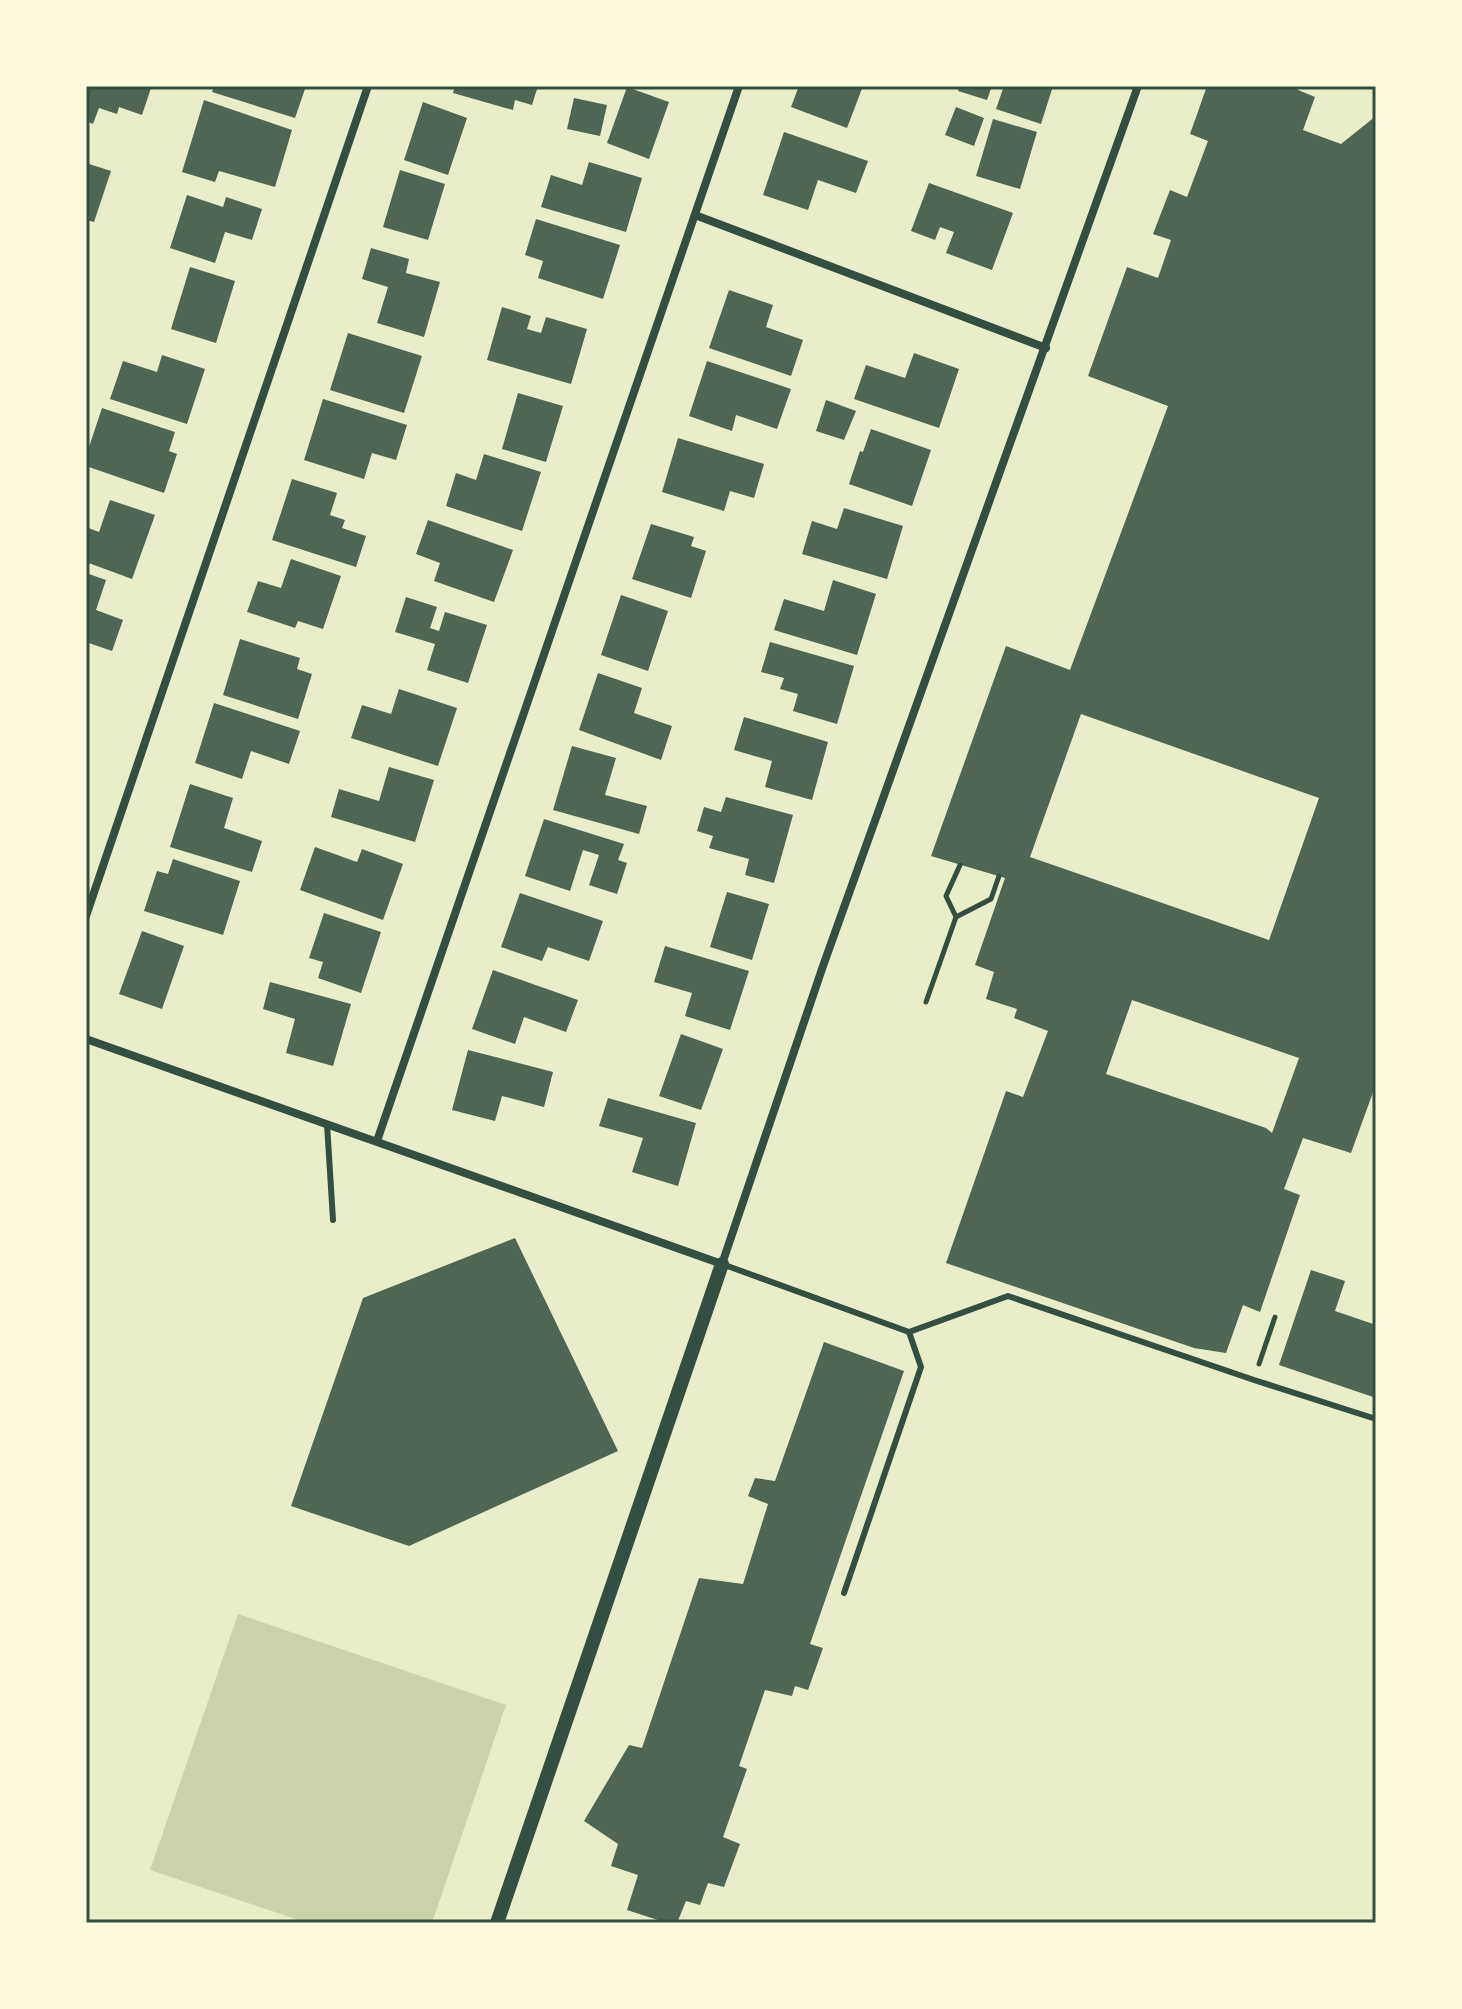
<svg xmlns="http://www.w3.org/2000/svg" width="1462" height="2009" viewBox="0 0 1462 2009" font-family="'DM Sans',sans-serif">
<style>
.green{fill:#cad2ad}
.building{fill:#4f6655;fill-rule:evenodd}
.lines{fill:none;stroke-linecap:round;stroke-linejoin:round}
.path{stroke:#344e41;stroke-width:5}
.service{stroke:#344e41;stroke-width:6}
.minor{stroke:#344e41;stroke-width:8}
.tertiary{stroke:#344e41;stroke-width:14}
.neatline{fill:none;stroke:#344e41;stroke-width:3}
</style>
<rect width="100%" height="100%" fill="#e9edc9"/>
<polygon class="green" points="238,1614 506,1705 432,1923 307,1923 150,1870"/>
<g class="building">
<polygon points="86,86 146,86 151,88 142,115 119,107 117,114 99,108 93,124 86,121"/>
<polygon points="214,86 306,86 295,118 212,92"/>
<polygon points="455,86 538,86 532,105 515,100 513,110 453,93"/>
<polygon points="799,86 863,86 847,128 791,107"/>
<polygon points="960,86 992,86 987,100 958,91"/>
<polygon points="1004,86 1053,86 1041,124 996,109"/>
<path d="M1207,86H1300L1298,90L1315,97L1303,130L1341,144L1376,116V1084L1351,1153L1303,1138L1284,1189L1300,1195L1260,1312L1243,1305L1226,1353L1194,1348L946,1263L1006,1091L1023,1097L1048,1031L1014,1018L1017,1009L986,999L994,972L975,965L1005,878L931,856L1006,646L1070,670L1168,406L1088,376L1127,267L1158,278L1171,240L1153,234L1170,190L1187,197L1208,141L1190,134ZM1081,714L1319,798L1269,940L1030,857ZM1132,1000L1299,1058L1272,1133L1266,1128L1106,1074Z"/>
<polygon points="627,87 669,102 649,159 607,143"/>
<polygon points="574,98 607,105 600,136 567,129"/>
<polygon points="204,100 292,130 275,187 219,171 215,182 182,172"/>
<polygon points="423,102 467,118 448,175 404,160"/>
<polygon points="956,107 984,118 974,146 945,135"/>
<polygon points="993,119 1037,132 1020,189 976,176"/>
<polygon points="784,132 868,161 856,193 818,180 808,210 763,195"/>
<polygon points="589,162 642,178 626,232 541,207 551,175 582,185"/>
<polygon points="86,163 111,171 94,222 86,220"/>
<polygon points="400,170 445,184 428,240 383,227"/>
<polygon points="929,183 1013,213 992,270 946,253 954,232 940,227 935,240 911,231"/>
<polygon points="187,195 223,207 226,197 262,209 252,240 225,232 215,263 170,248"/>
<polygon points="536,219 620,245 603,299 538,278 543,261 525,255"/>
<polygon points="371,248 409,259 406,273 440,282 424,337 377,323 388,287 362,279"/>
<polygon points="190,267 235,281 216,343 171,329"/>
<polygon points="729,290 773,305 766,327 803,340 791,376 709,348"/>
<polygon points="502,307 531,316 527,329 541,333 546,317 587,329 571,384 487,360"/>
<polygon points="348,333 422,356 404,413 330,390"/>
<polygon points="914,353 959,369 939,428 854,399 866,365 905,378"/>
<polygon points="162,355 205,369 187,424 110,399 123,361 157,372"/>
<polygon points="707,361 791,389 777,429 736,415 732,431 689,416"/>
<polygon points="518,393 563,406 546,462 502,449"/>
<polygon points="323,399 407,425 396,460 372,453 364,479 304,460"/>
<polygon points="826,400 856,411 844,440 816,431"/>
<polygon points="102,408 175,432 169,451 177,454 164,493 86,466 86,456"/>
<polygon points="871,429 931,450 912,506 849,484 860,451 863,452"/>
<polygon points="678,438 764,464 754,498 730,491 724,511 662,492"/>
<polygon points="484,454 541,472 522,531 446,506 456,473 476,480"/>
<polygon points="292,479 337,493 330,515 345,520 342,528 366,536 356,567 272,540"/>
<polygon points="110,500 155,515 132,579 86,562 86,527 99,532"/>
<polygon points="844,508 903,526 887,579 802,554 812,521 837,529"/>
<polygon points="428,520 513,550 494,602 434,581 440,563 416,554"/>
<polygon points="651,524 694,537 691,546 706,551 691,598 632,579"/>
<polygon points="291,559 341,576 323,629 298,621 295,628 247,612 258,581 281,588"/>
<polygon points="86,573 106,580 96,610 123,620 112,651 86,642"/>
<polygon points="833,580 876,594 857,655 774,630 784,599 824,611"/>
<polygon points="621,595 668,611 648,671 601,655"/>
<polygon points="406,597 437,607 430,628 439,631 445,612 487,625 468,683 427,670 435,644 395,632"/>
<polygon points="240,639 300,658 297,669 312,674 298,719 223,695"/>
<polygon points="770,642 854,666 837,724 793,711 798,694 780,689 784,678 761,672"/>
<polygon points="598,673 642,688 634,713 672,726 661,760 579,730"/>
<polygon points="399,689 457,708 438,766 351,738 362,705 391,714"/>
<polygon points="214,703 300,731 289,764 251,751 242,779 195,763"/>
<polygon points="744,717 828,742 812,800 765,787 772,761 734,750"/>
<polygon points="572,746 616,758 605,795 647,806 639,834 553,810"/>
<polygon points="389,767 434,780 415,842 331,817 339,789 379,801"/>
<polygon points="190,784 233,798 224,828 262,841 252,872 170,847"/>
<polygon points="726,797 793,815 774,883 745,875 749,859 709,848 713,836 697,831 704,807 721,812"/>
<polygon points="544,819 624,844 618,860 627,863 617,894 589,885 599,855 583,850 570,891 525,876"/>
<polygon points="315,847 357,862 362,849 403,864 383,920 300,890"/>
<polygon points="173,859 240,881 223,935 144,911 157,871 168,874"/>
<polygon points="727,892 769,904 752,960 710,947"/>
<polygon points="520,893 603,921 589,961 548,947 542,961 501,947"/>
<polygon points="324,913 381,932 361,993 318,978 323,962 309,958"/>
<polygon points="142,931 184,946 162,1009 119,994"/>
<polygon points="665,946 749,971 730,1030 685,1016 692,993 654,982"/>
<polygon points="493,970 578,1000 566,1032 524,1017 515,1044 472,1029"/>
<polygon points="270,982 351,1004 333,1066 286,1053 295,1019 263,1009"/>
<polygon points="681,1034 723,1049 701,1110 659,1096"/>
<polygon points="468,1050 553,1072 544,1107 502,1096 495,1121 452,1110"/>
<polygon points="608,1098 696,1123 678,1186 632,1172 643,1138 599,1126"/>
<polygon points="515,1238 618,1451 409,1546 291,1506 363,1298"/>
<polygon points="1311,1270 1345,1281 1335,1311 1376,1325 1376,1398 1279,1365"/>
<polygon points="824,1342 904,1371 810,1644 823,1648 808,1690 795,1686 792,1696 765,1690 739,1766 747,1769 723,1837 740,1844 724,1887 708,1883 700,1905 686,1901 677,1923 667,1923 627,1910 638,1875 611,1866 618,1844 584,1821 629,1745 642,1748 699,1578 743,1584 768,1504 748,1496 755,1478 775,1481"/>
</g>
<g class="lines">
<g class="path">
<polyline points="956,917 946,896 960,865"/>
<polyline points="926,1002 956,917 991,899 999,876"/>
<polyline points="1259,1364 1275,1317"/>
</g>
<g class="service">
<polyline points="327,1124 333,1220"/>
<polyline points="722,1264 909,1332 1008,1296 1254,1380 1376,1419"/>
<polyline points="844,1593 921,1367 909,1332"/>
</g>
<g class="minor">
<polyline points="695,215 1046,348"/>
<polyline points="86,916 368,86"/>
<polyline points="86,1039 722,1264 823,966 1138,86"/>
<polyline points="377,1141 739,86"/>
</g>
<polyline class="tertiary" points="497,1923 722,1264"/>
</g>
<rect width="1462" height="2009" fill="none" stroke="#fefae0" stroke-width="176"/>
<rect x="88" y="88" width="1286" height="1833" class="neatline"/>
</svg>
